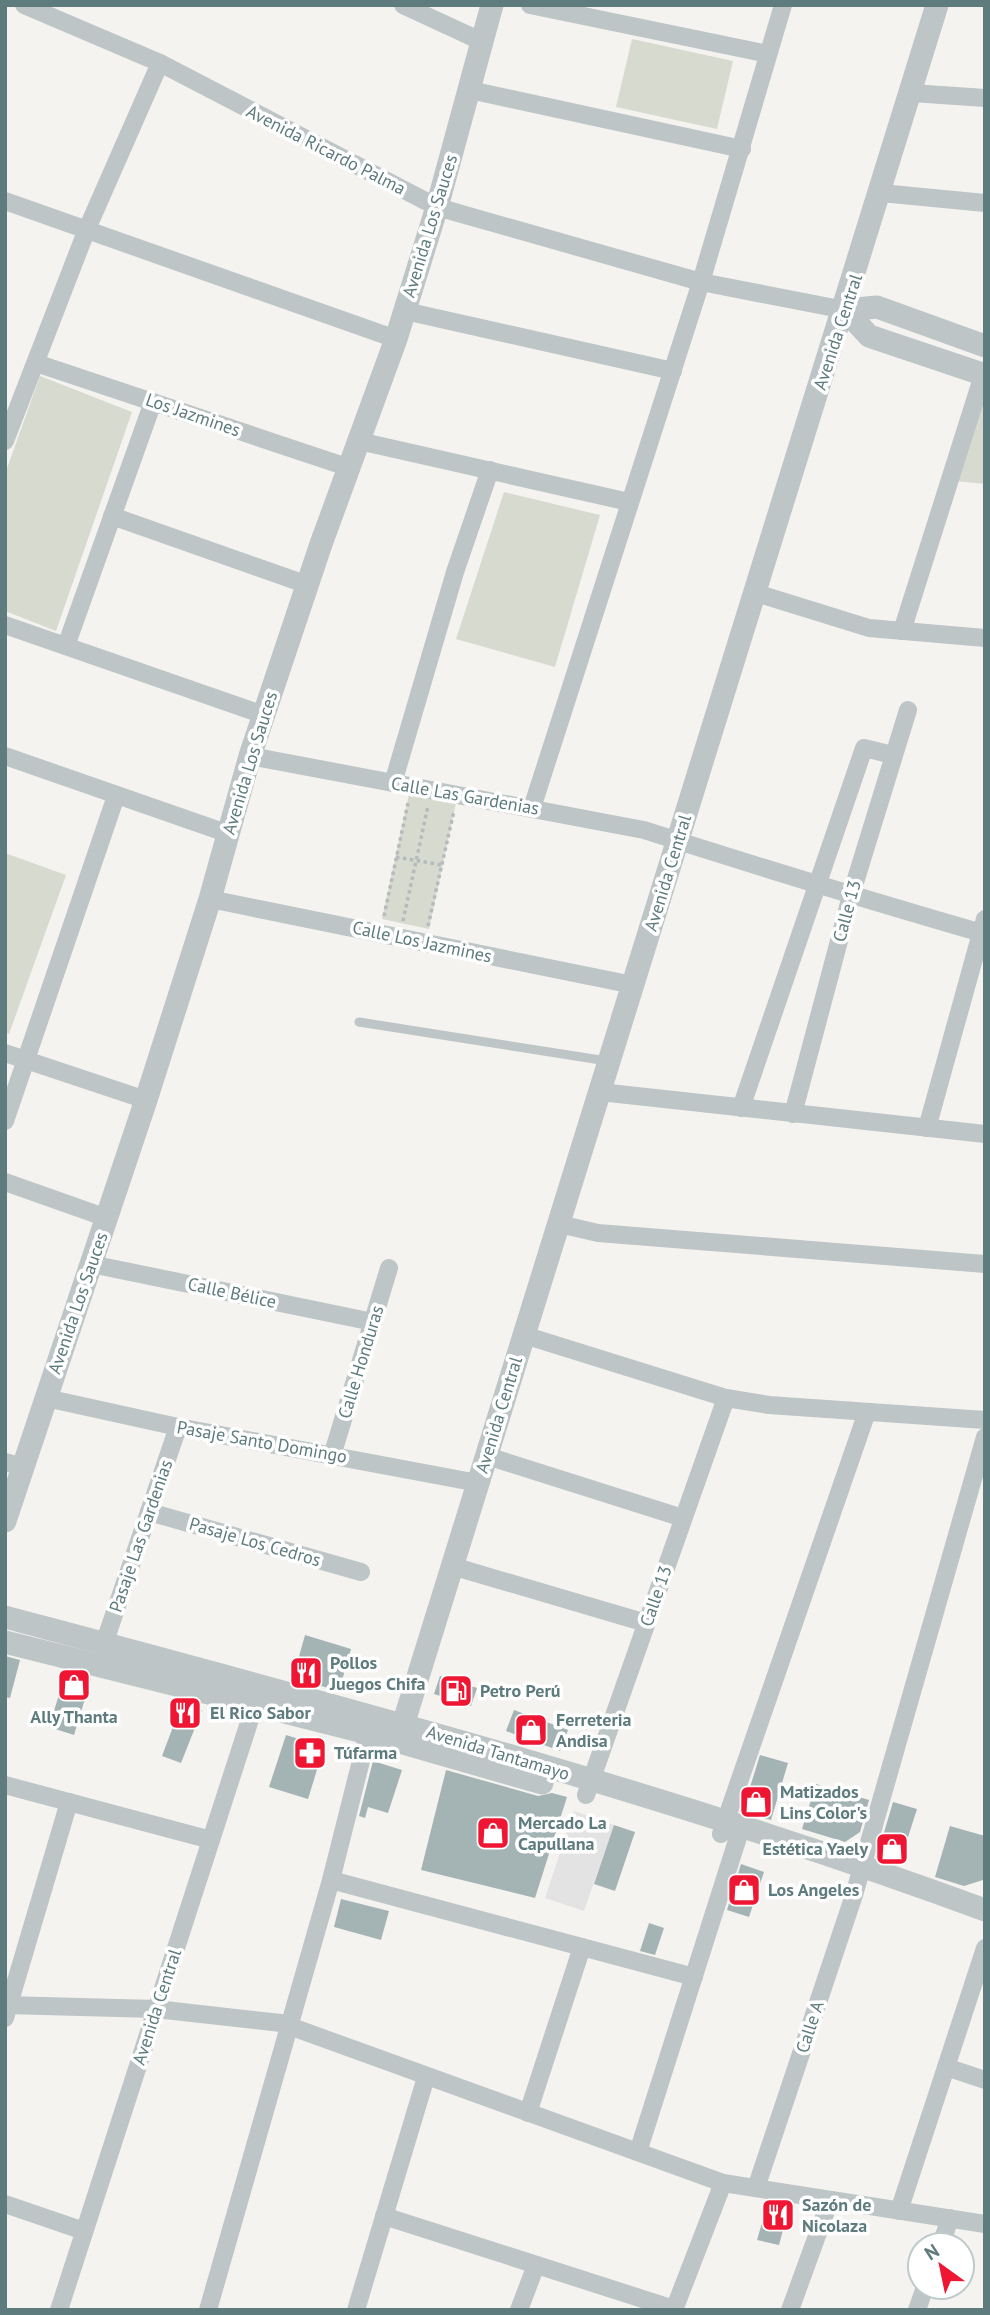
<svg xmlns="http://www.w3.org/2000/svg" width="990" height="2315" viewBox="0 0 990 2315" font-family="'PT Sans',sans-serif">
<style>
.built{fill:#e2e3e2}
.green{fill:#d7dacf}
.building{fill:#a4b3b3}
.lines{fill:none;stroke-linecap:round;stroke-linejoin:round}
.path{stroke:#b5bbbc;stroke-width:3.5;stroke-dasharray:3.5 3.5;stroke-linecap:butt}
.service{stroke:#bdc5c6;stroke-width:9}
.minor{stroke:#bdc5c6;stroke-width:18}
.tertiary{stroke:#bdc5c6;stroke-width:23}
.labels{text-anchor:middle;stroke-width:7;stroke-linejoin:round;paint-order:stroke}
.street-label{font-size:18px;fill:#5e7b7e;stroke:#fff}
.poi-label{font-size:18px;font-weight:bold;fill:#5e7b7e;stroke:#fff;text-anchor:start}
</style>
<rect width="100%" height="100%" fill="#f5f3f0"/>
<polygon class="built" points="574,1811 614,1825 584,1911 545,1898"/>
<g class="green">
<polygon points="632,39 733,61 717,129 616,107"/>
<polygon points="40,376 132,412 56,631 5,611 5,474"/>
<polygon points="985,392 985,484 955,481"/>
<polygon points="504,492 600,515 555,667 456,639"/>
<polygon points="409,794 456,803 429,929 382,919"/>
<polygon points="5,853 66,875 9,1034 5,1032"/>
</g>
<g class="building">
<polygon points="305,1635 351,1649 339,1691 293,1678"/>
<polygon points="5,1656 20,1660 10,1698 5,1697"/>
<polygon points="66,1672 91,1679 74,1735 49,1727"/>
<polygon points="440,1676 477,1688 471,1706 434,1694"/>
<polygon points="182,1703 202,1710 181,1763 162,1756"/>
<polygon points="514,1710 568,1730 560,1751 506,1731"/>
<polygon points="286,1735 324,1747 308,1799 269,1787"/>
<polygon points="760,1755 788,1763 771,1820 750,1814 747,1797"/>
<polygon points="373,1761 402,1770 388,1813 368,1807 365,1818 359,1816"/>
<polygon points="446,1770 538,1796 552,1793 567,1797 535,1898 421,1870"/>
<polygon points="816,1784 869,1800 860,1832 845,1842 802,1829"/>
<polygon points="893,1802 917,1809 901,1859 878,1853"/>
<polygon points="614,1825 635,1832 615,1891 594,1884"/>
<polygon points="950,1826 985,1836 983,1880 964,1886 935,1877"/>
<polygon points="741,1864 764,1872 749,1917 727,1910"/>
<polygon points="341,1899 389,1911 381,1940 334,1927"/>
<polygon points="649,1923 664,1928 655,1955 640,1951"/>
<polygon points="766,2209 787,2215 779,2245 757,2240"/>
</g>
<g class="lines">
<g class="path">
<polyline points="396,857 442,865"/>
<polyline points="384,916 408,803"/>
<polyline points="403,921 428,806"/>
<polyline points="428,926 454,811"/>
</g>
<polyline class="service" points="359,1022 607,1061"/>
<g class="minor">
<polyline points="24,5 160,63 437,207 701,282 845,310"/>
<polyline points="403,5 483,42"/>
<polyline points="530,5 768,54"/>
<polyline points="470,90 742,149"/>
<polyline points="912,93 985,98"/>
<polyline points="881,193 985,203"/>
<polyline points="5,201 396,339"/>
<polyline points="405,311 673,371"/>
<polyline points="36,363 350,468"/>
<polyline points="5,441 87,229 160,63"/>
<polyline points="359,441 629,502"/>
<polyline points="112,516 308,585"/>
<polyline points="756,593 869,628 985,638"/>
<polyline points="5,625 264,715"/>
<polyline points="902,631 983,375"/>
<polyline points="66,646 153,402"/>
<polyline points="5,756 229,834"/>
<path d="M250,756L644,830C756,866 871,901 985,934"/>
<polyline points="393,783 455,572 490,470"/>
<polyline points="532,808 701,282 783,5"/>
<polyline points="210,899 633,985"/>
<polyline points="5,1053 146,1100"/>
<polyline points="600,1092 985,1134"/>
<polyline points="741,1108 864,748 893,755"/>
<polyline points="793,1114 852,892 908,710"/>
<polyline points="5,1121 116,796"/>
<polyline points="927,1128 985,919"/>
<polyline points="5,1182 107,1218"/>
<polyline points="559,1224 598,1233 985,1264"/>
<polyline points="91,1264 373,1322"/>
<polyline points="524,1335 726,1398 769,1405 985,1420"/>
<polyline points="46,1398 178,1427 478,1483"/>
<polyline points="332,1456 389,1268"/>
<polyline points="487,1456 683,1518"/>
<polyline points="5,1462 23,1467"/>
<polyline points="149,1512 361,1572"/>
<polyline points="452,1566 646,1623"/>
<polyline points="104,1644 178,1427"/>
<polyline points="5,1785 211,1840"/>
<polyline points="586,1795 726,1398"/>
<polyline points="721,1834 867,1412"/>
<polyline points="331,1880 694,1977"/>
<polyline points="5,2005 156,2009 281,2023 723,2183 985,2224"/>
<polyline points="5,2018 69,1802"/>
<polyline points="946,2067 985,2080"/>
<polyline points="528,2113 582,1947"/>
<polyline points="638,2152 741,1828"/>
<polyline points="756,2188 854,1895 985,1437"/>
<polyline points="5,2204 84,2231"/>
<polyline points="899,2211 985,1948"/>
<polyline points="384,2216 674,2309"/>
<polyline points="941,2245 950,2218"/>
<polyline points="59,2310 255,1704"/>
<polyline points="208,2310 331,1880 368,1733"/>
<polyline points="356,2310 426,2077"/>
<polyline points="519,2310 536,2265"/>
<polyline points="674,2310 723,2183"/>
<polyline points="790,2310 830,2200"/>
<polyline points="917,2310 925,2287"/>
</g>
<g class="tertiary">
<polyline points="845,310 869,336 985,375"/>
<polyline points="845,310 877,307 985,346"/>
<polyline points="5,1521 146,1100 210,899 250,756 321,544 396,339 437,207 492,5"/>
<path d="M5,1617C334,1705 665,1792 985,1910"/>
<polyline points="5,1642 368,1733 542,1783"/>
<polyline points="398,1741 937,5"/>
</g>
</g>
<defs>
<symbol id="restaurant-square" viewBox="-11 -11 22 22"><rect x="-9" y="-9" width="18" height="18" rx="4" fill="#ef1633" stroke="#fff"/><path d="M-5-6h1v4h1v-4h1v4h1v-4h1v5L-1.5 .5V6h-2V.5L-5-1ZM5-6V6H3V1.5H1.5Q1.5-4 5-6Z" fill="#fff"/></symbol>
<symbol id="shop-square" viewBox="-11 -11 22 22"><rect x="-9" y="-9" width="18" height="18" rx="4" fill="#ef1633" stroke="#fff"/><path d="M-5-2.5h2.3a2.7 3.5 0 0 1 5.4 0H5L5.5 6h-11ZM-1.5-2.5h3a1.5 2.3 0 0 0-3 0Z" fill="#fff"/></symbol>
<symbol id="fuel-square" viewBox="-11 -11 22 22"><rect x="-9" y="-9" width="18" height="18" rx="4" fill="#ef1633" stroke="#fff"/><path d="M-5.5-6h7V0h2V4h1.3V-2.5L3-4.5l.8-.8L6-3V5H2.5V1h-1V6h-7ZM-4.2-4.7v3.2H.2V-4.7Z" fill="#fff"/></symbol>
<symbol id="pharmacy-square" viewBox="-11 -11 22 22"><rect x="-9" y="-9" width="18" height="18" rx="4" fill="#ef1633" stroke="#fff"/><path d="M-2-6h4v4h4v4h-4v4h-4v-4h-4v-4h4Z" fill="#fff"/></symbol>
</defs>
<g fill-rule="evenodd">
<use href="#restaurant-square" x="287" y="1654" width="38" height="38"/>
<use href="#shop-square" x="55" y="1666" width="38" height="38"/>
<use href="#fuel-square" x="437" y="1672" width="38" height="38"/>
<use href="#restaurant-square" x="166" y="1694" width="38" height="38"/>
<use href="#shop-square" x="512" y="1711" width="38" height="38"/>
<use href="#pharmacy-square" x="291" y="1734" width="38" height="38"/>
<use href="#shop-square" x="737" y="1783" width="38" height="38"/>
<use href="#shop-square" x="474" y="1814" width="38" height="38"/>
<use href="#shop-square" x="873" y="1830" width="38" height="38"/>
<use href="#shop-square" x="725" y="1871" width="38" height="38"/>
<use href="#restaurant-square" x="759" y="2196" width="38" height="38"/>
</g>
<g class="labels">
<g class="street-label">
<text transform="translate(326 150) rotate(27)" y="6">Avenida Ricardo Palma</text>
<text transform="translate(430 226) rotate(-73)" y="6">Avenida Los Sauces</text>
<text transform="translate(838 332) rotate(-72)" y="6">Avenida Central</text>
<text transform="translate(193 415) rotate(19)" y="6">Los Jazmines</text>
<text transform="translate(250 763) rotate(-73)" y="6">Avenida Los Sauces</text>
<text transform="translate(465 796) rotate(10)" y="6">Calle Las Gardenias</text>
<text transform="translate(668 873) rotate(-73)" y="6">Avenida Central</text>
<text transform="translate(847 911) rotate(-75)" y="6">Calle 13</text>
<text transform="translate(422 942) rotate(12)" y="6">Calle Los Jazmines</text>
<text transform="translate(232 1293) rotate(12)" y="6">Calle Bélice</text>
<text transform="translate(78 1303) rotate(-71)" y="6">Avenida Los Sauces</text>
<text transform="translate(361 1362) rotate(-73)" y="6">Calle Honduras</text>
<text transform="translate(499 1415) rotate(-73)" y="6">Avenida Central</text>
<text transform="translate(262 1442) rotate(10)" y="6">Pasaje Santo Domingo</text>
<text transform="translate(141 1536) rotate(-71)" y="6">Pasaje Las Gardenias</text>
<text transform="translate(255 1542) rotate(16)" y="6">Pasaje Los Cedros</text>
<text transform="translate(656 1596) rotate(-71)" y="6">Calle 13</text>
<text transform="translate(498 1753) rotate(17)" y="6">Avenida Tantamayo</text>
<text transform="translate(157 2007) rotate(-72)" y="6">Avenida Central</text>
<text transform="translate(810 2027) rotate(-72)" y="6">Calle A</text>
</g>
<g class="poi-label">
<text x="330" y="1669">Pollos<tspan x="330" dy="21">Juegos Chifa</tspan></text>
<text x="480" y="1697">Petro Perú</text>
<text x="210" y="1719">El Rico Sabor</text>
<text x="74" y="1723" text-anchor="middle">Ally Thanta</text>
<text x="556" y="1726">Ferreteria<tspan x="556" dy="21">Andisa</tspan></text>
<text x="334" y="1759">Túfarma</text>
<text x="780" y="1798">Matizados<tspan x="780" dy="21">Lins Color's</tspan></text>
<text x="518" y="1829">Mercado La<tspan x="518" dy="21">Capullana</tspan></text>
<text x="868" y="1855" text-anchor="end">Estética Yaely</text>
<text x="768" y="1896">Los Angeles</text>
<text x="802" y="2211">Sazón de<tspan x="802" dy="21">Nicolaza</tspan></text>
</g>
</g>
<rect width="990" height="2315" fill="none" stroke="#5e7b7e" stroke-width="14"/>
<g transform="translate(941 2266) rotate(327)"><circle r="33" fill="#ffffff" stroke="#bfcacb" stroke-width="2"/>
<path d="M0-5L12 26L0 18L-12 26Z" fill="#ef1633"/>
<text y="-10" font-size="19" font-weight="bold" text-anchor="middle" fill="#5e7b7e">N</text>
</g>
</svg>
